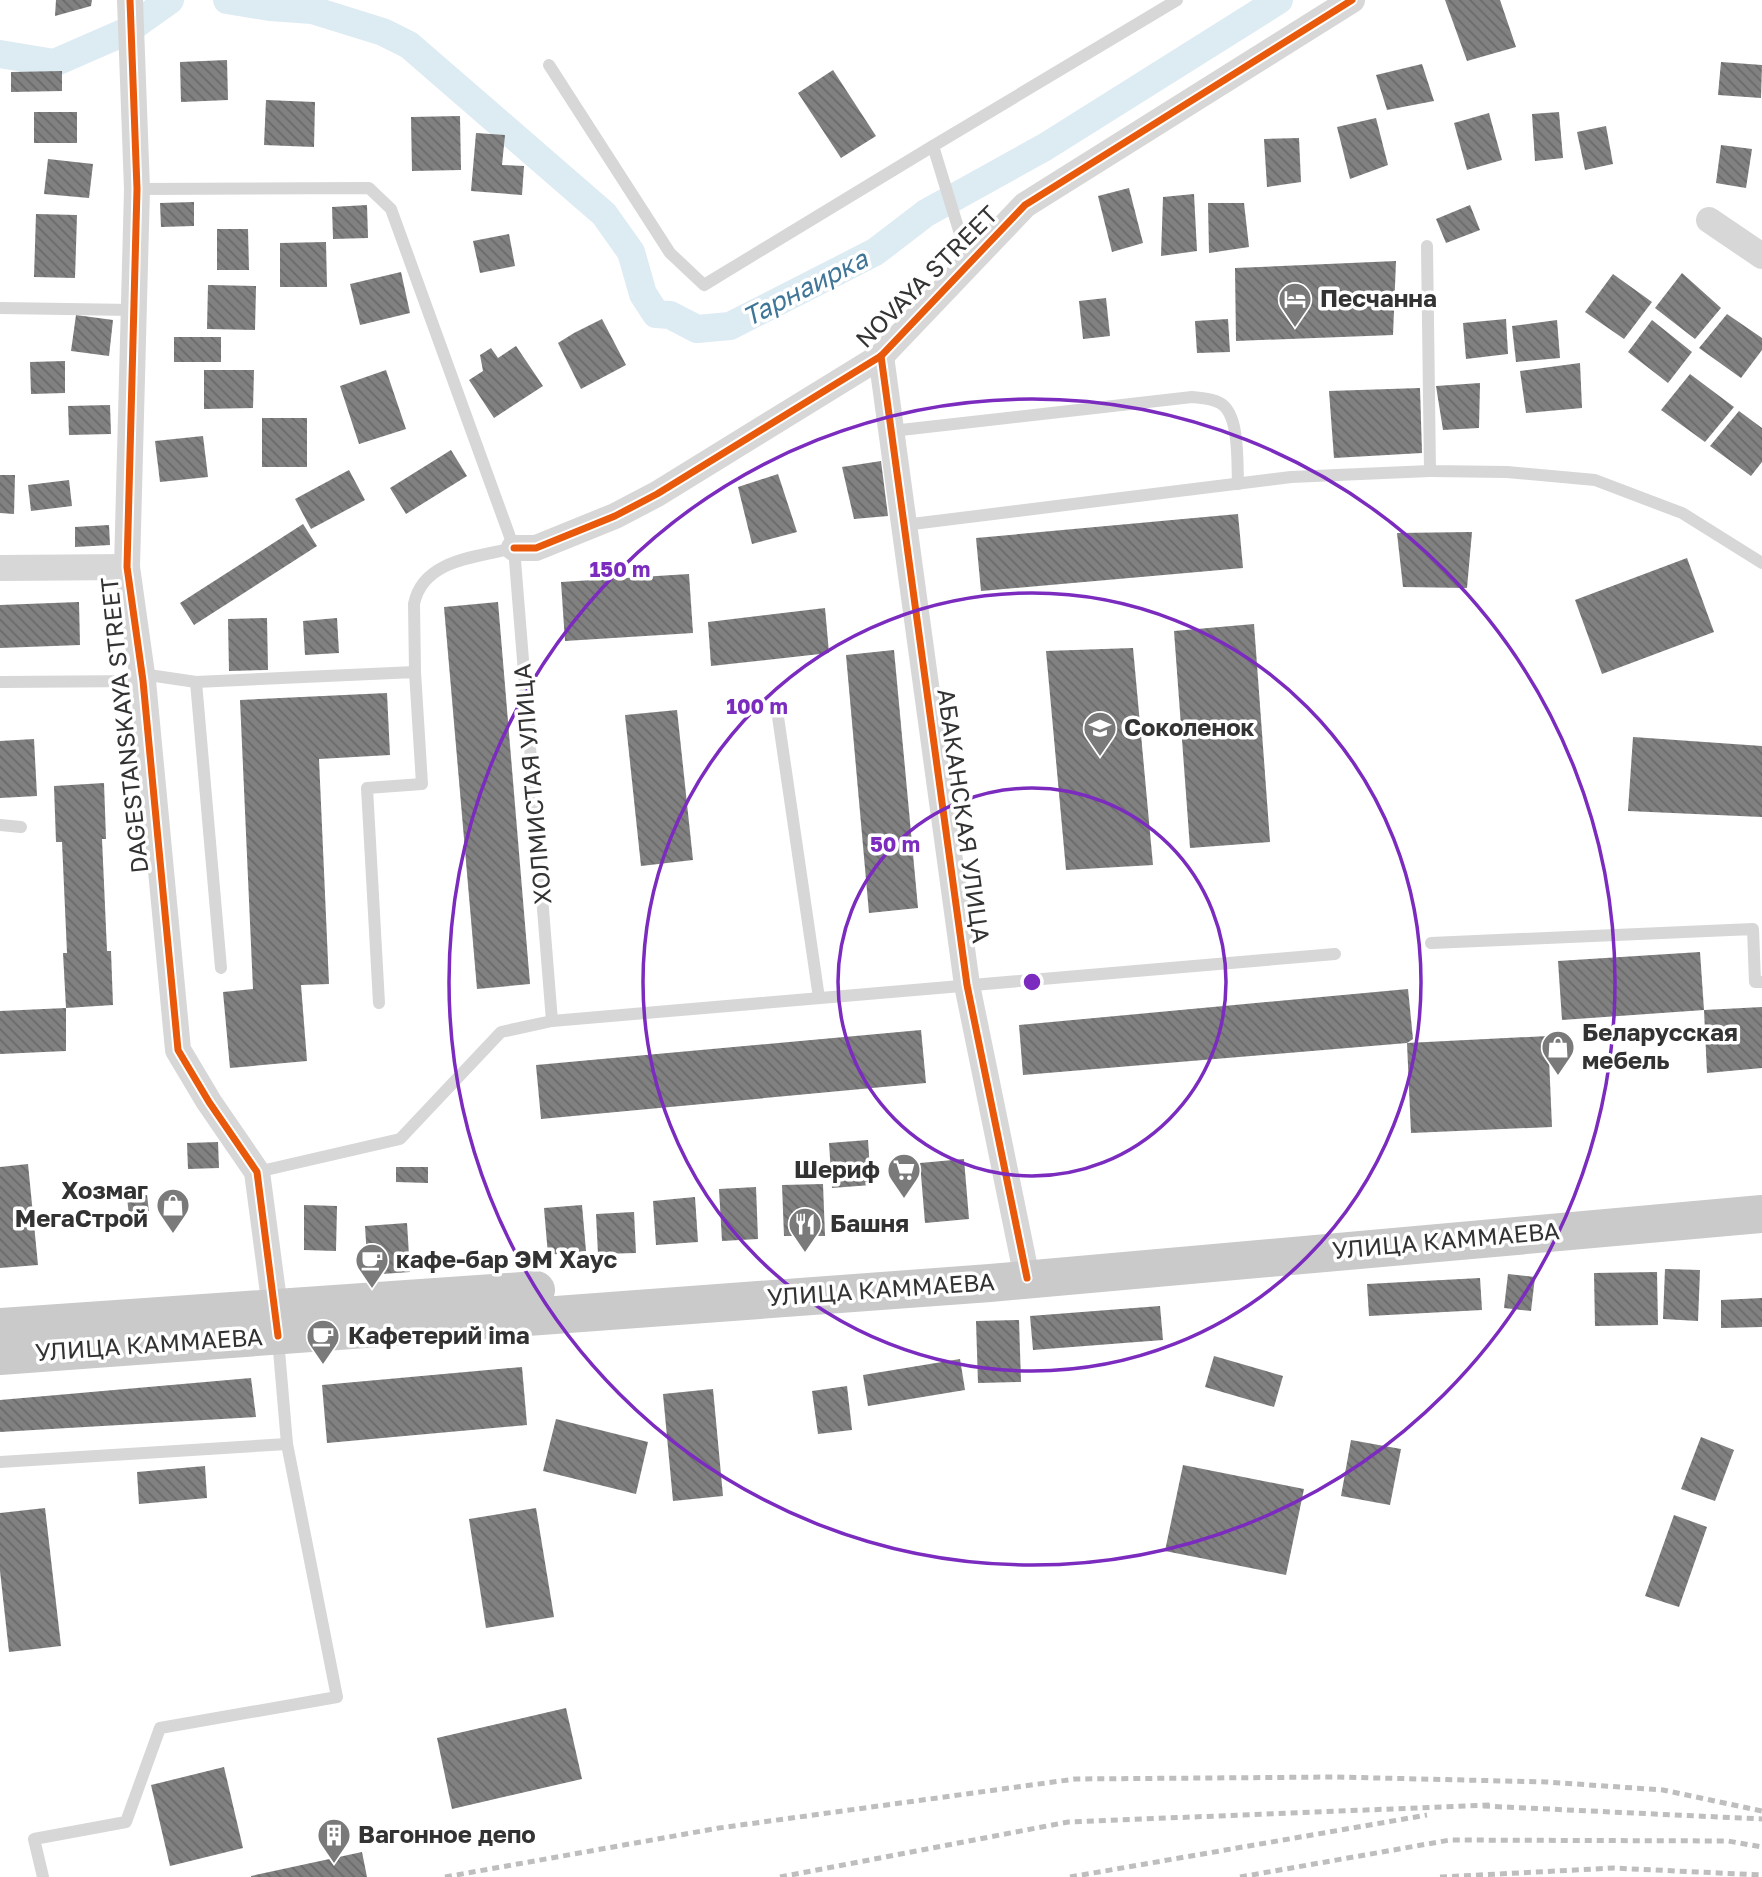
<svg xmlns="http://www.w3.org/2000/svg" width="1762" height="1877" viewBox="0 0 1762 1877" font-family="'Golos Text',sans-serif">
<style>
.lines{fill:none;stroke-linecap:round;stroke-linejoin:round}
.canal{stroke:#ddebf3;stroke-width:28}
.building{fill:url(#building-back-hatch)}
.lane{stroke:#d7d7d7;stroke-width:12}
.street{stroke:#d7d7d7;stroke-width:26}
.primary{stroke:#cacaca;stroke-width:38}
.rail{stroke:#bebebe;stroke-width:5;stroke-dasharray:7 5;stroke-linecap:butt}
.cycleway-casing{stroke:#fff;stroke-width:11}
.cycleway{stroke:#e8590c;stroke-width:7}
.ring{fill:none;stroke:#7b2cbf;stroke-width:3.5}
.labels{text-anchor:middle;stroke-width:7;stroke-linejoin:round;paint-order:stroke}
.street-label{font-size:24px;fill:#333;stroke:#fff}
.poi-label{font-size:24px;font-weight:bold;fill:#333;stroke:#fff;text-anchor:start}
.water-label{font-size:26px;font-style:italic;fill:#3f7597;stroke:#fff}
.centre{fill:#7b2cbf;stroke:#fff;stroke-width:3.5}
.ring-label{font-size:21px;text-anchor:middle;font-weight:bold;fill:#7b2cbf;stroke:#fff;stroke-width:7;stroke-linejoin:round;paint-order:stroke}
</style>
<defs>
<pattern id="building-back-hatch" width="6" height="6" patternUnits="userSpaceOnUse" patternTransform="scale(1.75)"><rect width="6" height="6" fill="#818181"/><path d="M-1 5l2 2M0 0l6 6M5-1l2 2" fill="none" stroke="#6a6a6a"/></pattern>
</defs>
<rect width="100%" height="100%" fill="#fff"/>
<g class="lines">
<g class="canal">
<polyline points="227,0 270,7 312,10 383,32 409,45 604,214 631,252 643,294 656,314 670,315 697,329 730,326 875,252 926,213 1045,147 1279,0"/>
<polyline points="0,54 54,63 125,32 170,0"/>
</g>
</g>
<g class="building">
<polygon points="56,0 92,0 91,6 55,16"/>
<polygon points="1445,0 1500,0 1516,47 1467,61"/>
<polygon points="227,60 228,100 181,102 180,62"/>
<polygon points="1721,62 1762,65 1761,98 1718,95"/>
<polygon points="1422,64 1434,101 1387,110 1376,75"/>
<polygon points="833,70 876,136 841,158 798,93"/>
<polygon points="62,71 62,91 11,92 11,72"/>
<polygon points="266,100 315,102 314,147 264,145"/>
<rect x="34" y="112" width="43" height="31"/>
<polygon points="1559,112 1563,158 1535,161 1532,114"/>
<polygon points="1489,113 1502,160 1467,170 1454,123"/>
<polygon points="460,116 461,170 412,171 411,117"/>
<polygon points="1376,118 1388,165 1350,179 1337,127"/>
<polygon points="1606,126 1613,164 1585,170 1577,132"/>
<polygon points="476,133 505,135 502,165 524,166 522,195 471,191"/>
<polygon points="1299,138 1301,182 1267,187 1264,139"/>
<polygon points="1721,145 1752,149 1746,188 1716,183"/>
<polygon points="48,159 93,164 89,198 44,194"/>
<polygon points="1129,188 1143,243 1112,252 1098,196"/>
<polygon points="1194,194 1197,251 1161,256 1163,197"/>
<polygon points="194,202 194,226 161,227 160,203"/>
<polygon points="1208,203 1244,203 1249,247 1209,253"/>
<polygon points="367,205 368,238 333,239 332,207"/>
<polygon points="1470,205 1480,230 1446,243 1436,219"/>
<polygon points="36,214 77,215 75,278 34,277"/>
<polygon points="217,229 248,229 249,270 217,270"/>
<polygon points="509,234 515,266 480,273 473,241"/>
<polygon points="326,242 327,287 280,287 280,243"/>
<polygon points="1396,261 1393,335 1236,341 1235,268"/>
<polygon points="401,272 410,313 360,325 350,284"/>
<polygon points="1682,273 1721,308 1695,339 1655,308"/>
<polygon points="1613,274 1652,302 1624,339 1585,312"/>
<polygon points="208,285 256,286 255,330 207,329"/>
<polygon points="1106,298 1110,336 1083,339 1079,301"/>
<polygon points="1727,314 1762,338 1762,350 1741,378 1699,348"/>
<polygon points="76,315 113,320 109,356 71,351"/>
<polygon points="602,319 626,365 581,389 558,343 574,333"/>
<polygon points="1228,319 1230,352 1197,353 1195,321"/>
<polygon points="1506,319 1508,354 1466,359 1463,323"/>
<polygon points="1557,320 1560,358 1516,362 1512,326"/>
<polygon points="1652,320 1692,352 1668,383 1628,352"/>
<rect x="174" y="337" width="47" height="25"/>
<polygon points="516,346 543,386 494,418 469,380 483,371 480,355 491,348 498,358"/>
<polygon points="65,361 65,393 31,394 30,362"/>
<polygon points="1580,363 1582,408 1526,413 1520,371"/>
<polygon points="204,370 254,370 253,408 204,409"/>
<polygon points="386,370 406,429 359,444 340,386"/>
<polygon points="1690,374 1734,407 1705,442 1661,410"/>
<polygon points="1480,383 1479,428 1443,430 1436,386"/>
<polygon points="1420,388 1422,453 1334,458 1329,391"/>
<polygon points="110,405 111,434 69,435 68,406"/>
<polygon points="1739,411 1762,428 1762,462 1751,476 1710,446"/>
<rect x="262" y="418" width="45" height="49"/>
<polygon points="203,436 208,477 160,482 155,441"/>
<polygon points="451,450 467,476 406,514 390,488"/>
<polygon points="881,461 888,516 854,519 842,467"/>
<polygon points="349,470 365,500 311,529 295,499"/>
<polygon points="778,474 797,532 752,544 738,487"/>
<polygon points="0,475 15,475 14,514 0,513"/>
<polygon points="69,480 72,506 31,511 28,485"/>
<polygon points="1238,514 1243,568 981,591 976,538"/>
<polygon points="303,524 317,546 194,625 180,603"/>
<polygon points="109,525 110,545 75,547 75,527"/>
<polygon points="1472,532 1467,588 1403,587 1397,533"/>
<polygon points="1687,558 1714,632 1602,674 1575,600"/>
<polygon points="689,574 693,633 565,641 561,582"/>
<polygon points="79,602 80,645 0,648 0,605"/>
<polygon points="498,602 530,984 477,989 444,607"/>
<polygon points="825,608 829,653 711,666 708,622"/>
<polygon points="267,618 268,670 229,671 228,619"/>
<polygon points="337,618 339,653 305,655 303,621"/>
<polygon points="1254,624 1270,842 1190,848 1174,631"/>
<polygon points="1133,648 1153,865 1066,870 1046,651"/>
<polygon points="894,650 918,908 869,913 846,655"/>
<polygon points="387,693 390,755 319,759 329,984 301,985 307,1061 230,1068 223,992 253,989 240,700"/>
<polygon points="677,710 693,860 641,866 625,715"/>
<polygon points="1633,737 1762,746 1762,817 1628,811"/>
<polygon points="34,739 37,796 0,798 0,741"/>
<polygon points="104,783 106,839 102,839 107,951 111,951 113,1005 66,1008 66,1051 0,1054 0,1011 66,1008 63,953 67,953 62,842 56,842 54,786"/>
<polygon points="1700,952 1704,1010 1562,1020 1558,961"/>
<polygon points="1408,989 1413,1039 1407,1043 1023,1075 1019,1025"/>
<polygon points="1762,1007 1762,1068 1707,1073 1704,1010"/>
<polygon points="921,1030 926,1083 541,1119 536,1065"/>
<polygon points="1548,1036 1552,1127 1411,1133 1407,1043"/>
<polygon points="868,1140 871,1185 832,1188 829,1143"/>
<polygon points="218,1142 219,1168 188,1169 187,1143"/>
<polygon points="964,1159 969,1219 925,1223 920,1163"/>
<polygon points="28,1164 38,1265 0,1268 0,1167"/>
<polygon points="396,1167 428,1167 428,1183 396,1182"/>
<polygon points="823,1184 825,1236 784,1236 782,1185"/>
<polygon points="756,1187 758,1239 722,1241 719,1189"/>
<polygon points="147,1195 150,1220 130,1223 127,1198"/>
<polygon points="695,1197 698,1242 656,1245 653,1201"/>
<polygon points="304,1205 337,1206 336,1251 304,1250"/>
<polygon points="582,1205 586,1251 548,1255 544,1208"/>
<polygon points="634,1212 636,1253 598,1254 596,1214"/>
<polygon points="407,1223 410,1272 368,1275 365,1226"/>
<polygon points="1665,1269 1700,1270 1698,1321 1663,1319"/>
<polygon points="1657,1272 1658,1325 1595,1326 1594,1273"/>
<polygon points="1508,1274 1535,1277 1531,1311 1504,1308"/>
<polygon points="1480,1278 1482,1310 1369,1316 1367,1284"/>
<polygon points="1762,1298 1762,1327 1721,1328 1721,1300"/>
<polygon points="1160,1306 1163,1340 1033,1350 1030,1316"/>
<polygon points="1019,1320 1021,1382 978,1383 976,1321"/>
<polygon points="1214,1356 1283,1376 1274,1407 1205,1387"/>
<polygon points="960,1359 965,1390 868,1406 863,1375"/>
<polygon points="522,1367 527,1425 327,1443 322,1385"/>
<polygon points="251,1378 256,1417 0,1432 0,1400"/>
<polygon points="847,1386 852,1430 818,1434 812,1391"/>
<polygon points="713,1389 723,1496 673,1501 663,1394"/>
<polygon points="556,1419 648,1442 636,1494 543,1471"/>
<polygon points="1701,1437 1734,1450 1715,1501 1681,1489"/>
<polygon points="1351,1440 1401,1449 1390,1505 1341,1496"/>
<polygon points="1183,1465 1304,1489 1286,1575 1165,1551"/>
<polygon points="205,1466 207,1498 139,1504 137,1472"/>
<polygon points="45,1508 61,1646 9,1652 0,1571 0,1513"/>
<polygon points="536,1508 554,1617 486,1628 469,1519"/>
<polygon points="1674,1515 1707,1527 1679,1607 1645,1596"/>
<polygon points="566,1708 582,1779 452,1809 437,1738"/>
<polygon points="224,1767 243,1848 170,1866 151,1785"/>
<polygon points="362,1852 367,1877 251,1877 251,1876"/>
</g>
<g class="lines">
<g class="lane">
<polyline points="549,65 670,253 704,285 933,146"/>
<polyline points="137,189 369,188 391,209 514,548 552,1021"/>
<polyline points="1427,246 1430,471 1507,472 1595,480 1682,513 1762,563"/>
<polyline points="969,263 933,146 1177,0"/>
<polyline points="0,308 133,310"/>
<path d="M892,431L1192,397C1201,398 1211,398 1220,403C1240,414 1237,462 1238,484"/>
<polyline points="904,525 1291,477 1430,471"/>
<path d="M415,672L414,604C423,559 478,557 514,548"/>
<polyline points="142,674 196,682 415,672 422,784 367,788 379,1003"/>
<polyline points="0,682 143,681"/>
<polyline points="196,682 221,968"/>
<polyline points="777,710 819,998"/>
<polyline points="0,825 21,827"/>
<polyline points="1431,943 1753,929 1755,982 1762,982"/>
<polyline points="257,1172 400,1139 501,1032 552,1021 1335,954"/>
<polyline points="0,1462 287,1444"/>
<polyline points="43,1877 34,1839 126,1822 160,1728 337,1697 287,1444 278,1339"/>
</g>
<g class="street">
<polyline points="130,0 137,189 127,567 143,681 178,1050 209,1102 257,1172 277,1323"/>
<polyline points="1709,220 1762,256"/>
<polyline points="881,356 967,985 1027,1278"/>
<polyline points="514,548 536,548 615,516 657,494 881,356 1025,205 1352,0"/>
<polyline points="0,568 127,567"/>
</g>
<g class="primary">
<polyline points="0,1327 536,1290"/>
<polyline points="0,1356 990,1283 1762,1214"/>
</g>
<g class="rail">
<polyline points="1483,1806 1762,1819"/>
<polyline points="445,1877 719,1828 1075,1779 1336,1777 1547,1782 1663,1790 1762,1811"/>
<polyline points="780,1877 1068,1822 1490,1805"/>
<polyline points="1070,1877 1427,1815"/>
<polyline points="1240,1877 1450,1840 1728,1841 1762,1847"/>
<polyline points="1440,1877 1613,1868 1762,1875"/>
</g>
<defs>
<g id="cycleway">
<polyline points="130,0 137,189 127,567 143,681 178,1050 209,1102 257,1172 278,1336"/>
<polyline points="881,356 967,985 1027,1278"/>
<polyline points="514,548 536,548 615,516 657,494 881,356 1025,205 1352,0"/>
</g>
</defs>
<use href="#cycleway" class="cycleway-casing"/>
<use href="#cycleway" class="cycleway"/>
</g>
<g class="ring">
<circle cx="1032" cy="982" r="194"/>
<circle cx="1032" cy="982" r="389"/>
<circle cx="1032" cy="982" r="583"/>
</g>
<defs>
<symbol id="hotel-pin" viewBox="-11 -11 22 30"><path d="M0 17L-7.5 6A9.5 9.5 0 1 1 7.5 6Z" fill="#7a7a7a" stroke="#fff"/><path d="M-6-4.5h1.5V1H6V5H4.5V3h-9V5H-6ZM-4 0a1.8 1.8 0 1 1 3.6 0ZM.5 0V-2.5h3Q6-2.5 6 0Z" fill="#fff"/></symbol>
<symbol id="school-pin" viewBox="-11 -11 22 30"><path d="M0 17L-7.5 6A9.5 9.5 0 1 1 7.5 6Z" fill="#7a7a7a" stroke="#fff"/><path d="M0-5L7-2L0 1L-7-2ZM-4 1L0 2.5L4 1V4Q0 6-4 4Z" fill="#fff"/></symbol>
<symbol id="shop-pin" viewBox="-11 -11 22 30"><path d="M0 17L-7.5 6A9.5 9.5 0 1 1 7.5 6Z" fill="#7a7a7a" stroke="#fff"/><path d="M-5-2.5h2.3a2.7 3.5 0 0 1 5.4 0H5L5.5 6h-11ZM-1.5-2.5h3a1.5 2.3 0 0 0-3 0Z" fill="#fff"/></symbol>
<symbol id="supermarket-pin" viewBox="-11 -11 22 30"><path d="M0 17L-7.5 6A9.5 9.5 0 1 1 7.5 6Z" fill="#7a7a7a" stroke="#fff"/><path d="M-6-5.5h2.5l.6 2H6L4.5 2H-2.5L-4.4-4H-6ZM-1.5 3.2a1.3 1.3 0 1 0 .1 0ZM3 3.2a1.3 1.3 0 1 0 .1 0Z" fill="#fff"/></symbol>
<symbol id="restaurant-pin" viewBox="-11 -11 22 30"><path d="M0 17L-7.5 6A9.5 9.5 0 1 1 7.5 6Z" fill="#7a7a7a" stroke="#fff"/><path d="M-5-6h1v4h1v-4h1v4h1v-4h1v5L-1.5 .5V6h-2V.5L-5-1ZM5-6V6H3V1.5H1.5Q1.5-4 5-6Z" fill="#fff"/></symbol>
<symbol id="cafe-pin" viewBox="-11 -11 22 30"><path d="M0 17L-7.5 6A9.5 9.5 0 1 1 7.5 6Z" fill="#7a7a7a" stroke="#fff"/><path d="M-5.5-4.5H6V0H3Q3 3.5 0 3.5H-2.5Q-5.5 3.5-5.5 0ZM3-3.2v2h1.7v-2ZM-6 4.5H4V6H-6Z" fill="#fff"/></symbol>
<symbol id="building-pin" viewBox="-11 -11 22 30"><path d="M0 17L-7.5 6A9.5 9.5 0 1 1 7.5 6Z" fill="#7a7a7a" stroke="#fff"/><path d="M-4-6H4V6H1V3H-1V6H-4ZM-2.5-4.3h1.7v1.8h-1.7ZM.8-4.3h1.7v1.8H.8ZM-2.5-1h1.7V.8h-1.7ZM.8-1h1.7V.8H.8Z" fill="#fff"/></symbol>
</defs>
<g fill-rule="evenodd">
<use href="#hotel-pin" x="1276" y="280" width="38" height="52"/>
<use href="#school-pin" x="1081" y="709" width="38" height="52"/>
<use href="#shop-pin" x="1539" y="1028" width="38" height="52"/>
<use href="#supermarket-pin" x="885" y="1151" width="38" height="52"/>
<use href="#shop-pin" x="154" y="1186" width="38" height="52"/>
<use href="#restaurant-pin" x="786" y="1205" width="38" height="52"/>
<use href="#cafe-pin" x="353" y="1241" width="38" height="52"/>
<use href="#cafe-pin" x="304" y="1317" width="38" height="52"/>
<use href="#building-pin" x="315" y="1816" width="38" height="52"/>
</g>
<g class="labels">
<g class="street-label">
<text transform="translate(927 277) rotate(-45)" y="8">NOVAYA STREET</text>
<text transform="translate(125 725) rotate(-96)" y="8">DAGESTANSKAYA STREET</text>
<text transform="translate(533 784) rotate(-95)" y="8">ХОЛМИСТАЯ УЛИЦА</text>
<text transform="translate(963 816) rotate(82)" y="8">АБАКАНСКАЯ УЛИЦА</text>
<text transform="translate(1446 1241) rotate(-5)" y="8">УЛИЦА КАММАЕВА</text>
<text transform="translate(881 1290) rotate(-4)" y="8">УЛИЦА КАММАЕВА</text>
<text transform="translate(149 1345) rotate(-4)" y="8">УЛИЦА КАММАЕВА</text>
</g>
<g class="poi-label">
<text x="1320" y="307">Песчанна</text>
<text x="1124" y="736">Соколенок</text>
<text x="1582" y="1041">Беларусская<tspan x="1582" dy="28">мебель</tspan></text>
<text x="880" y="1178" text-anchor="end">Шериф</text>
<text x="148" y="1199" text-anchor="end">Хозмаг<tspan x="148" dy="28">МегаСтрой</tspan></text>
<text x="830" y="1232">Башня</text>
<text x="396" y="1268">кафе-бар ЭМ Хаус</text>
<text x="348" y="1344">Кафетерий ima</text>
<text x="358" y="1843">Вагонное депо</text>
</g>
<g class="water-label">
<text transform="translate(805 288) rotate(-27)" y="9">Тарнаирка</text>
</g>
</g>
<circle cx="1032" cy="982" r="10" class="centre"/>
<g class="ring-label">
<text x="620" y="577">150 m</text>
<text x="757" y="714">100 m</text>
<text x="895" y="852">50 m</text>
</g>
</svg>
